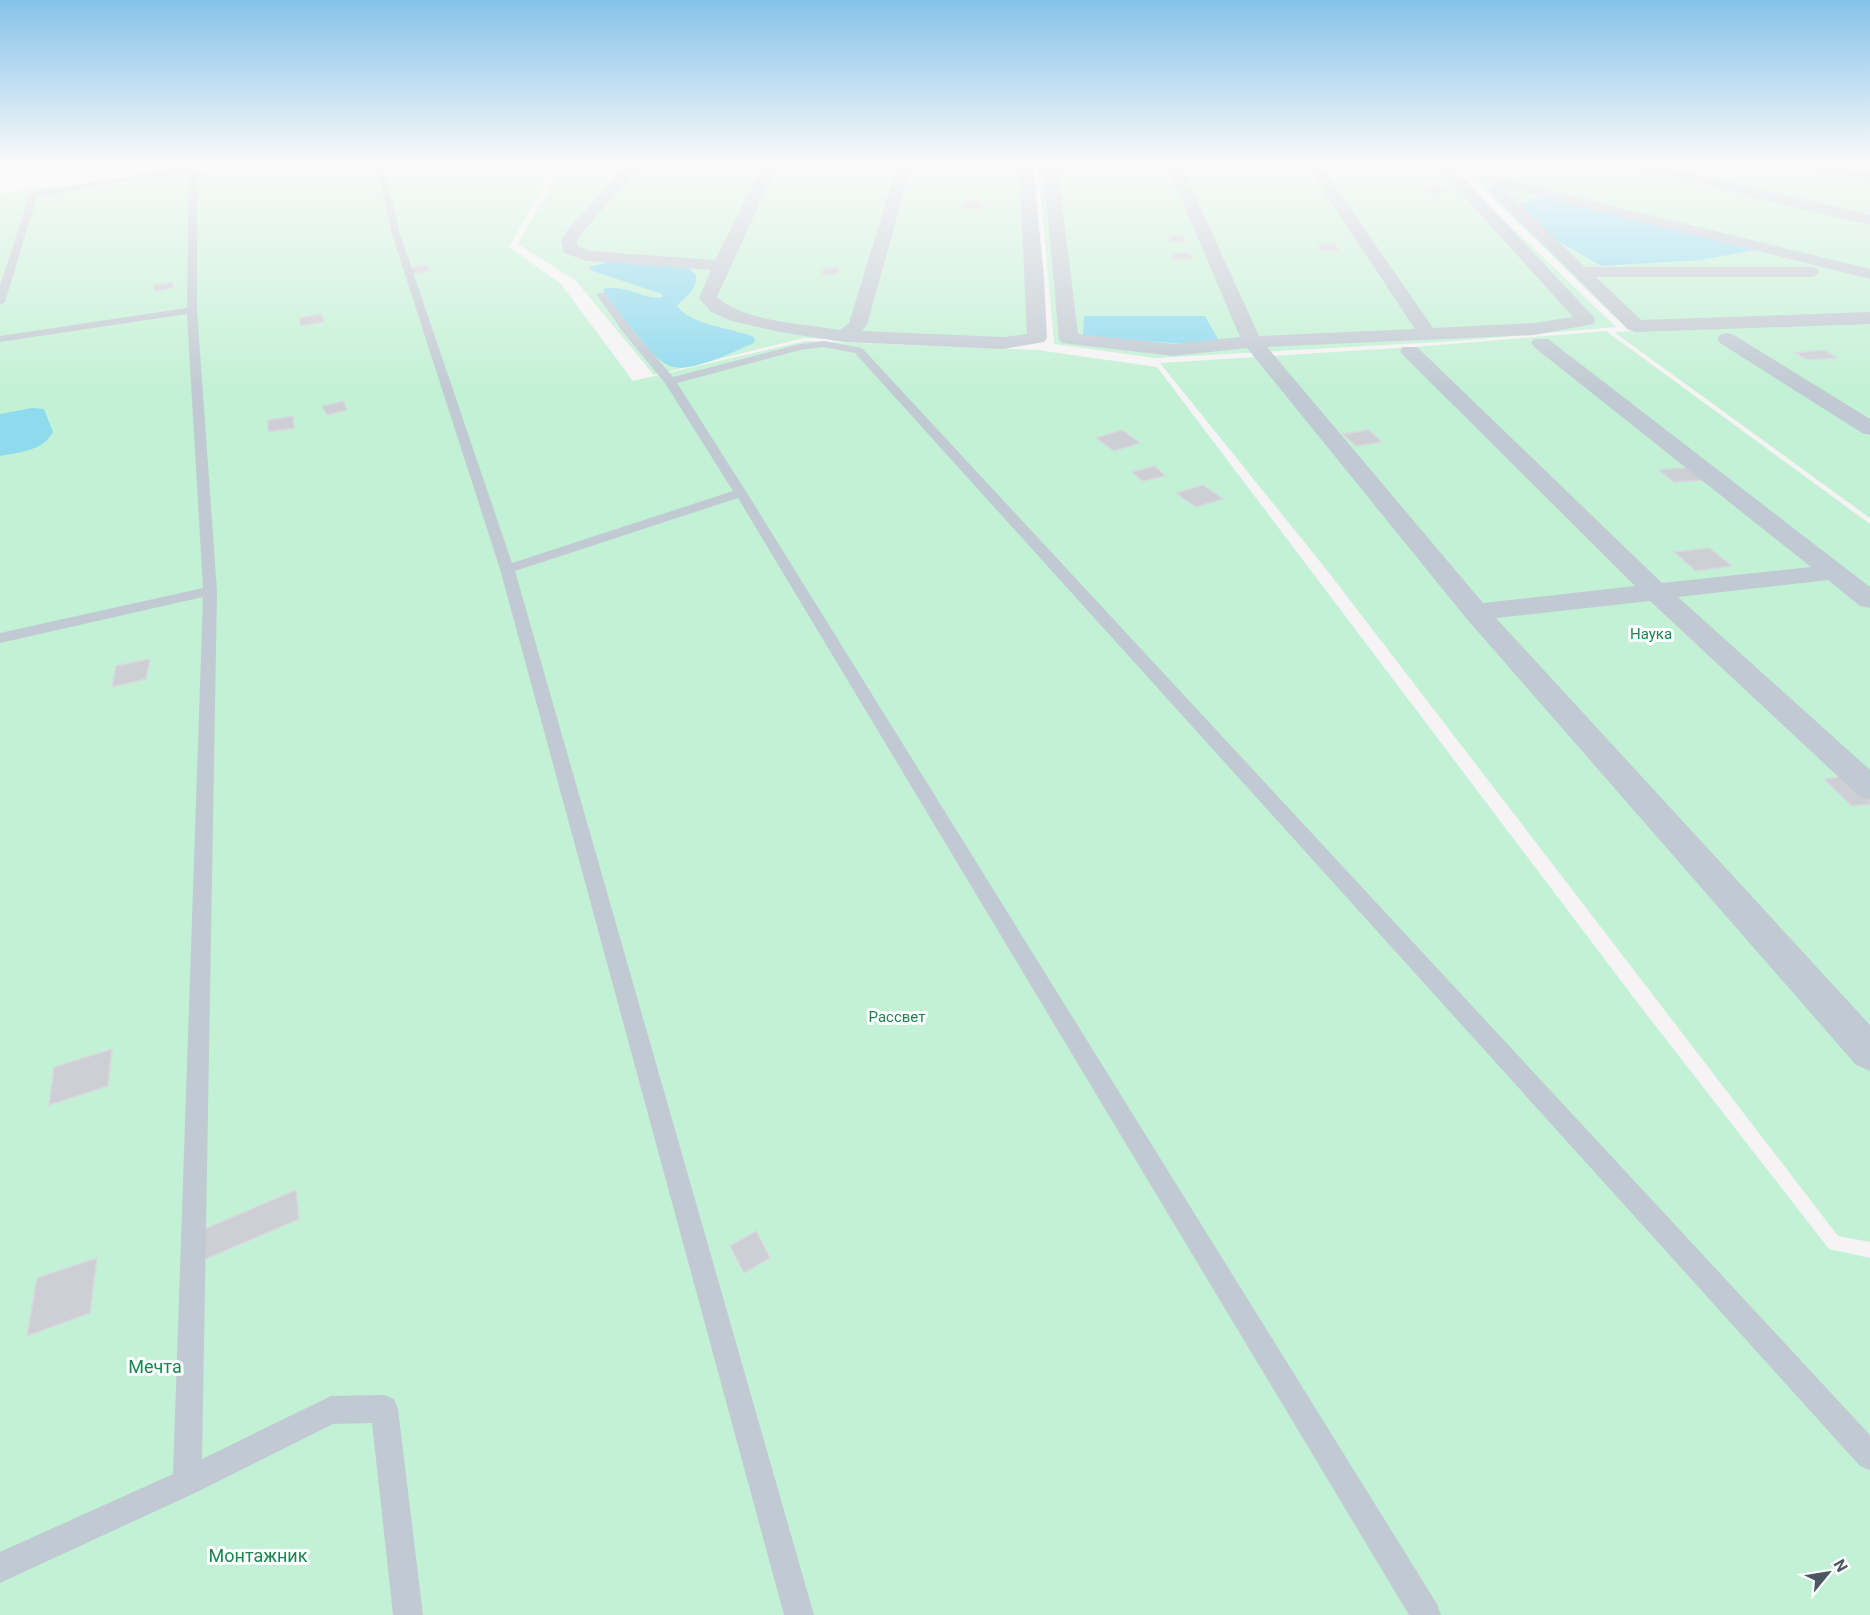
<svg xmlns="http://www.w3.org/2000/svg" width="1870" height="1615" viewBox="0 0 1870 1615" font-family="Roboto,sans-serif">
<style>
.green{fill:#c3f1d5}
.water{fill:#90daee}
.building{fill:#cdcfd5;stroke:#d7d9de;stroke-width:1.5}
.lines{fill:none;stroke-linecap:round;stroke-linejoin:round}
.lane{fill:#c1cad2;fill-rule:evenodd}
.street{fill:#c1cad2;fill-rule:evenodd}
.labels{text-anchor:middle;stroke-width:6;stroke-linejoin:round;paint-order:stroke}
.park-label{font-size:15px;fill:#17864f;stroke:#fff}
.near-park-label{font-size:18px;fill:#17864f;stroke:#fff}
</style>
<rect width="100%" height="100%" fill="#f5f3f3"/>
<g class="green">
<polygon points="0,163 164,163 0,178"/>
<polygon points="343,163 557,163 509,247 561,284 633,381 805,341 1037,350 1157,367 1637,1002 1829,1249 1870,1258 1870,1615 0,1615 0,193 155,175"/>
<polygon points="564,163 1028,163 1040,342 1011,346 804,338 654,375 576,281 518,244"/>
<polygon points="1038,163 1445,163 1616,327 1456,341 1155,358 1054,344"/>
<polygon points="1457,163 1870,163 1870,318 1628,330"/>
<polygon points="1870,322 1870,518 1614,332"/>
<polygon points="1606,331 1870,524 1870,1242 1838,1236 1326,569 1160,363 1414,347"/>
</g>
<g class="water">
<polygon points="1543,197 1756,250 1700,260 1601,266 1536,228 1518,204"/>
<path d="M610,261L689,268L696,275C697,290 686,296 677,306C691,325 730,328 752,336L755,339L754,343C735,351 690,374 670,366C655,360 644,342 633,330C624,319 606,303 603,289C626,283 644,301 663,297L662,294L590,270V267Z"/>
<polygon points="1084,316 1205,316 1218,339 1204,345 1083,337"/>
<path d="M32,408L44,409L53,432C43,451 20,452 0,456V414Z"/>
</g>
<g class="building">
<polygon points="1598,163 1605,163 1620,167 1612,170 1592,166"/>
<polygon points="1421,186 1438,186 1445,192 1429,193"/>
<polygon points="964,201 980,202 980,210 963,209"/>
<polygon points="1169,236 1183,237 1185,242 1171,242"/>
<polygon points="1318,244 1335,244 1339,250 1321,250"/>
<polygon points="1172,253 1190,253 1192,259 1173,259"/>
<polygon points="426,265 429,271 412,274 409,268"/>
<polygon points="824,268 839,268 838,274 822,274"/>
<polygon points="172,282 173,288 155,291 154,285"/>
<polygon points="321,314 324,322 301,326 299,318"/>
<polygon points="1824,350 1837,358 1808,360 1795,353"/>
<polygon points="343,401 347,410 327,415 322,406"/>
<polygon points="293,416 294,428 268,432 268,420"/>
<polygon points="1122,430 1140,443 1114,451 1096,438"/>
<polygon points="1369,430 1382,442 1356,446 1343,434"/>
<polygon points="1155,466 1165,476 1143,481 1132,472"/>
<polygon points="1694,467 1710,480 1674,482 1659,470"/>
<polygon points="1203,485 1223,499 1196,507 1176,493"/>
<polygon points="1709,548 1732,566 1696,571 1674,552"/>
<polygon points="150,659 146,679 112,687 116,666"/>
<polygon points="1857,775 1870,788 1870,804 1852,806 1824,779"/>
<polygon points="112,1049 108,1086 49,1105 54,1067"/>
<polygon points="296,1190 299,1219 201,1261 200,1231"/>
<polygon points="756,1231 770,1258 744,1273 730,1246"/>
<polygon points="97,1258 90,1313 27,1336 37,1278"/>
</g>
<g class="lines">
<g class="lane">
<polygon points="376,163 383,164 400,234 512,563 733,491 665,383 623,332 597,295 599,293 605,293 631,328 673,377 800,344 824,341 862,348 1870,1435 1870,1470 1860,1466 855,353 824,347 800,350 677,383 747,493 1437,1604 1441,1615 1409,1615 738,498 515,571 814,1615 784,1615 500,569 392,234"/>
<polygon points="173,169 193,169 197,171 197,310 217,591 202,1459 331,1396 384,1395 394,1399 398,1409 423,1615 393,1615 372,1423 333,1424 197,1492 0,1583 0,1552 173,1474 203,597 0,643 0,633 203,588 187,314 0,342 0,336 187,308 189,173 173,173 37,197 5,302 0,305 0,286 30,193"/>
</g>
<g class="street">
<path d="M629,163H644L582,233L577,241L578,246L590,251L715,260L764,163H778L717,297C743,322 806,324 840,330L849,323L898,163H912L867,325L862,331L1003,337L1027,334L1019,163H1033L1044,277L1047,338L1044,342L1003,349L844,342L780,332L732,321L711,312L699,298L711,270L587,261L564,253L561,241L569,228Z"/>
<polygon points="1043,163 1057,163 1078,334 1173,344 1240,337 1166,163 1180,163 1259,336 1415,329 1305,163 1319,163 1433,328 1534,323 1573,317 1434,163 1449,163 1593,316 1595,320 1593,324 1534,335 1267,347 1483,603 1635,586 1403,355 1400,351 1403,347 1417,347 1662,583 1811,567 1534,347 1531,343 1534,339 1548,339 1870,587 1870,608 1860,606 1828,580 1678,597 1870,770 1870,799 1859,796 1650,601 1496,618 1870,1025 1870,1071 1856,1065 1466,618 1247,348 1173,356 1062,343 1059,339"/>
<polygon points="1621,163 1647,163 1870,215 1870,225 1628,167"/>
<polygon points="1798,163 1825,163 1870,173 1870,181 1800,166"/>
<polygon points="1486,175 1870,269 1870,279 1502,187 1585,267 1810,267 1816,268 1819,272 1816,276 1810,277 1596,277 1641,320 1870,312 1870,324 1636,332 1629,330 1490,192 1488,189 1493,185 1481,182 1479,179"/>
<polygon points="1727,333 1734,335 1870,419 1870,435 1862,433 1720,343 1717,339 1720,335"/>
</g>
</g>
<linearGradient id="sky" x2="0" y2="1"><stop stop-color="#85c3ea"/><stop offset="0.42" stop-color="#fafafa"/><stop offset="1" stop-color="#fafafa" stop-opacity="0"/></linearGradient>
<rect width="1870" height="389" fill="url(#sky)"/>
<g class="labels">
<g class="park-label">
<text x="1651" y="639">Наука</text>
<text x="897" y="1022">Рассвет</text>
</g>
<g class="near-park-label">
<text x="155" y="1373">Мечта</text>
<text x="258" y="1562">Монтажник</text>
</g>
</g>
<g transform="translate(1828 1573) rotate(60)" stroke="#ffffff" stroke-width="4.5" paint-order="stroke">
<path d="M0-4.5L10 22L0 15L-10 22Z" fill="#4a5661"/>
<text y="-9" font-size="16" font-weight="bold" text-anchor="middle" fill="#4a5661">N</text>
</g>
</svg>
